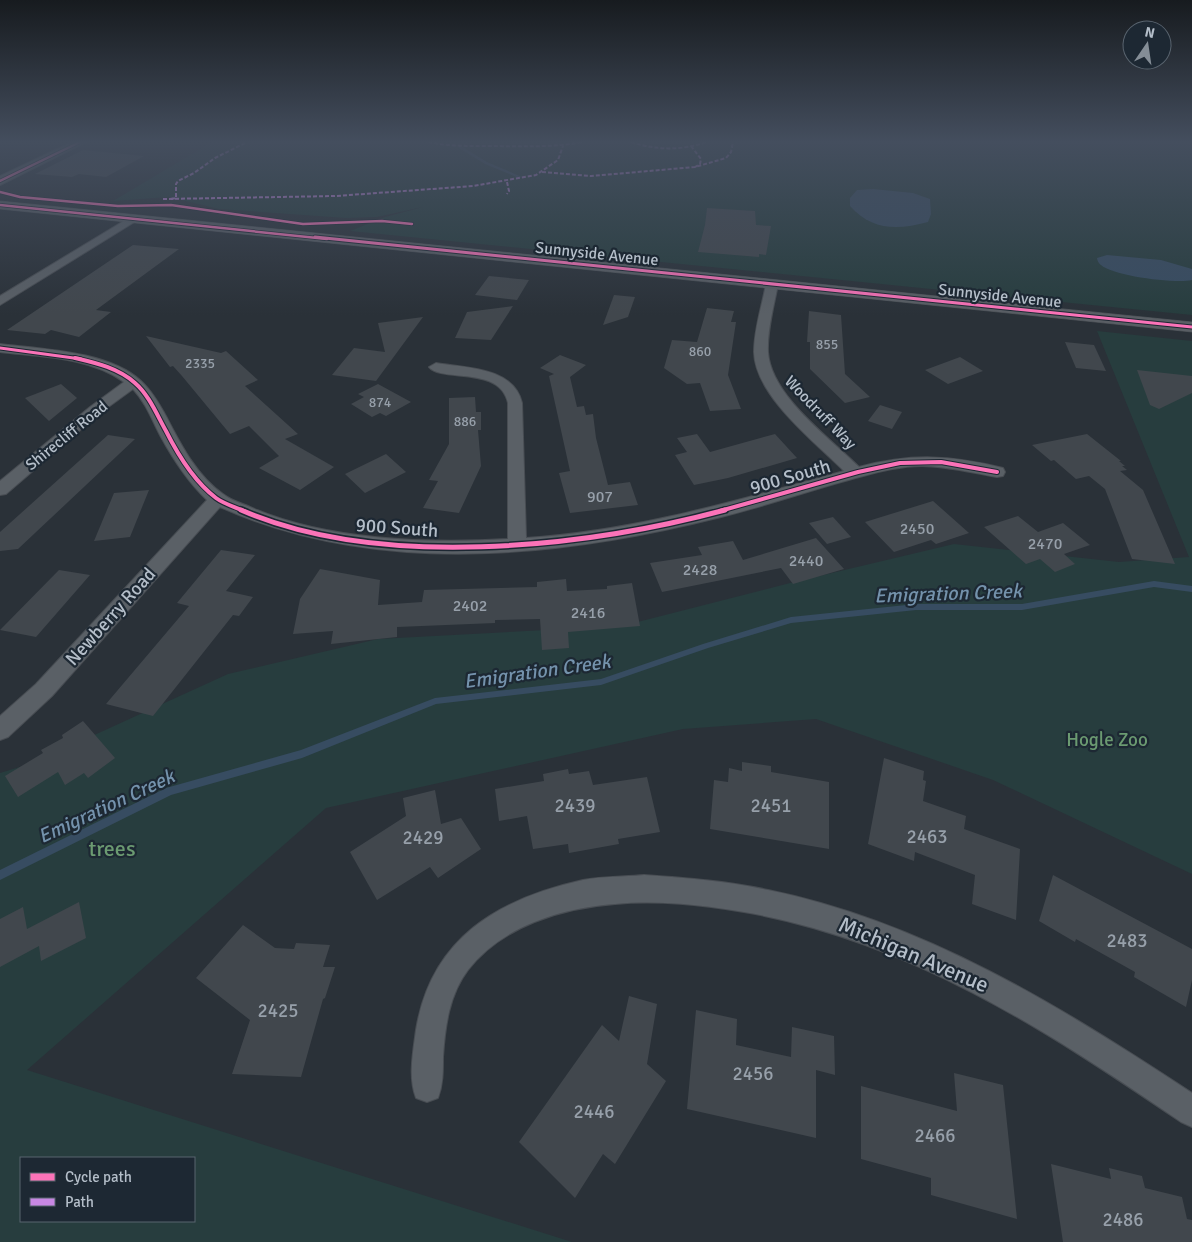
<svg xmlns="http://www.w3.org/2000/svg" width="1192" height="1242" viewBox="0 0 1192 1242" font-family="Signika,sans-serif">
<style>
.green{fill:#273d3e;fill-rule:evenodd}
.water{fill:#374c61}
.lines{fill:none;stroke-linecap:round;stroke-linejoin:round}
.stream{fill:#374c61;fill-rule:evenodd}
.building{fill:#41474d}
.minor-casing{stroke:#484d53;stroke-width:2}
.tertiary-casing{stroke:#484d53;stroke-width:2}
.secondary-casing{stroke:#484d53;stroke-width:1}
.minor{fill:#5a6066;fill-rule:evenodd}
.tertiary{fill:#5a6066;fill-rule:evenodd}
.secondary{fill:#595e64;fill-rule:evenodd}
.quiet{stroke:#c787e3;stroke-width:2;stroke-dasharray:4 2;stroke-linecap:butt}
.cycleway-far3-casing{stroke:#1d2833;stroke-width:4}
.cycleway-far2-casing{stroke:#1d2833;stroke-width:5}
.cycleway-far1-casing{stroke:#1d2833;stroke-width:6}
.cycleway-casing{stroke:#1d2833;stroke-width:8}
.cycleway-far3{stroke:#fb73b8;stroke-width:2.5}
.cycleway-far2{stroke:#fb73b8;stroke-width:3}
.cycleway-far1{stroke:#fb73b8;stroke-width:4}
.cycleway{stroke:#fb73b8;stroke-width:5}
.labels{text-anchor:middle;stroke-width:4.5;stroke-linejoin:round;paint-order:stroke}
.far-number-label{font-size:14px;fill:#97a0aa}
.far-street-label{font-size:16px;fill:#b4bec9;stroke:#1d2833}
.number-label{font-size:16px;fill:#97a0aa}
.street-label{font-size:19px;fill:#b4bec9;stroke:#1d2833}
.park-label{font-size:19px;fill:#6b9a71;stroke:#1d2833}
.near-number-label{font-size:19px;fill:#97a0aa}
.water-label{font-size:20px;font-style:italic;fill:#7492ac;stroke:#1d2833}
.near-park-label{font-size:22px;fill:#6b9a71;stroke:#1d2833}
.near-street-label{font-size:22px;fill:#b4bec9;stroke:#1d2833}
</style>
<rect width="100%" height="100%" fill="#2a3138"/>
<g class="green">
<polygon points="212,142 1192,142 1192,315 350,231 385,217 423,207 377,217 346,218 219,209 169,197 113,201"/>
<path d="M1097,331L1192,341V874L993,780L816,719L683,729L326,808L27,1070L572,1242H0V773L33,763L228,674L378,639L622,626L794,582L954,544L1119,562L1189,557ZM21,1158H194V1221H21Z"/>
</g>
<g class="water">
<path d="M873,189L913,193L930,199L931,214L928,222C898,230 872,231 850,206V198L857,190Z"/>
<path d="M1107,255L1161,260L1192,269V280C1176,284 1113,276 1101,265C1099,264 1097,260 1097,258Z"/>
</g>
<g class="lines">
<g class="stream">
<polygon points="459,146 461,146 487,162 522,177 519,178 485,164 459,148"/>
<polygon points="1154,581 1192,586 1192,592 1154,587 1022,610 916,610 791,623 708,648 601,685 436,704 302,758 171,795 0,880 0,870 166,788 301,750 435,698 601,679 703,644 791,617 916,604 1022,604"/>
</g>
</g>
<g class="building">
<polygon points="83,150 144,156 106,177 79,174 72,177 35,174"/>
<polygon points="707,208 755,211 756,225 771,226 766,255 759,254 759,257 698,252 705,225"/>
<polygon points="133,245 179,249 96,310 111,312 79,337 51,330 45,334 7,330"/>
<polygon points="489,276 529,280 517,300 475,295"/>
<polygon points="614,295 635,297 628,317 603,325"/>
<polygon points="513,306 491,340 455,338 467,312"/>
<polygon points="707,308 734,311 731,322 736,322 728,375 741,409 710,411 700,383 687,384 664,368 672,340 697,342"/>
<polygon points="809,311 841,315 845,374 870,397 845,403 810,369 810,342 807,342"/>
<polygon points="423,317 376,381 332,375 354,348 385,352 378,323"/>
<polygon points="146,336 221,353 226,351 258,380 245,386 298,434 285,439 334,467 300,490 259,468 279,456 249,426 230,434 182,376 173,366 170,367"/>
<polygon points="1065,342 1094,345 1106,371 1076,368"/>
<polygon points="560,355 586,365 570,377 577,407 584,406 586,415 593,414 596,438 608,485 630,482 638,505 570,513 559,473 570,471 549,376 554,374 540,368"/>
<polygon points="960,357 983,371 948,384 925,370"/>
<polygon points="1137,370 1192,376 1192,393 1159,409 1150,405"/>
<polygon points="61,384 77,398 49,421 25,398"/>
<polygon points="378,384 411,402 386,416 380,413 372,417 351,404 364,397 358,394"/>
<polygon points="475,397 476,412 481,412 481,430 478,430 481,466 459,513 423,508 438,481 429,480 449,444 449,398"/>
<polygon points="880,405 902,412 892,429 868,421"/>
<polygon points="697,434 710,452 775,434 797,458 728,478 694,485 675,455 687,452 677,438"/>
<polygon points="1087,434 1121,461 1119,461 1125,466 1122,466 1127,470 1120,471 1143,490 1175,564 1132,559 1105,489 1089,476 1076,479 1054,460 1051,461 1032,445"/>
<polygon points="108,435 135,439 18,549 0,551 0,532"/>
<polygon points="386,454 406,472 365,493 345,474"/>
<polygon points="149,490 130,537 94,541 114,493"/>
<polygon points="933,501 969,533 936,544 931,540 894,552 865,522"/>
<polygon points="1018,516 1038,532 1063,523 1090,545 1064,554 1075,564 1055,572 1040,559 1026,564 984,527"/>
<polygon points="833,517 851,537 827,544 809,523"/>
<polygon points="816,538 844,569 793,584 781,568 662,592 650,563 702,555 698,547 733,541 743,560"/>
<polygon points="221,550 255,555 226,591 253,597 239,616 233,615 153,716 106,704 189,606 177,603"/>
<polygon points="320,569 380,580 378,605 422,602 424,590 537,587 537,582 566,579 567,591 607,589 607,586 632,583 640,626 568,632 569,648 542,650 540,619 495,620 495,623 397,627 397,637 331,644 333,631 293,634 300,599"/>
<polygon points="59,570 90,575 36,637 0,630"/>
<polygon points="83,721 115,758 88,778 84,773 65,785 58,772 18,797 5,776 43,753 41,750 63,738 62,735"/>
<polygon points="884,758 924,771 923,780 926,781 923,801 966,816 964,829 1020,849 1016,920 972,904 975,875 915,852 914,861 868,844"/>
<polygon points="742,762 771,766 771,772 829,782 829,849 710,829 714,780 728,782 729,768 742,771"/>
<polygon points="568,769 569,774 589,771 593,785 647,777 660,832 618,839 619,844 569,853 568,844 533,849 527,816 499,821 495,789 544,781 543,774"/>
<polygon points="435,790 441,824 461,818 481,849 438,878 430,867 377,900 350,852 406,816 403,798"/>
<polygon points="1053,875 1192,949 1192,980 1186,1007 1134,977 1135,972 1076,939 1075,942 1039,921"/>
<polygon points="79,902 86,938 41,961 39,946 0,967 0,919 23,907 27,929"/>
<polygon points="243,925 275,948 294,949 296,943 330,945 323,967 335,967 325,998 323,999 301,1077 232,1074 250,1020 196,978"/>
<polygon points="629,996 657,1004 647,1064 666,1081 615,1164 603,1154 575,1198 519,1142 602,1025 619,1041"/>
<polygon points="696,1010 737,1019 736,1045 791,1057 792,1027 834,1036 835,1075 816,1070 816,1138 687,1109"/>
<polygon points="954,1073 1003,1085 1017,1219 931,1195 931,1178 861,1159 861,1086 957,1111"/>
<polygon points="1051,1164 1111,1179 1109,1168 1142,1176 1145,1188 1182,1197 1187,1219 1192,1220 1192,1242 1063,1242"/>
</g>
<g class="lines">
<defs>
<g id="minor">
<polygon points="132,216 137,219 136,221 0,305 0,296"/>
<path d="M772,280L778,284C774,306 767,330 768,352C771,396 830,438 859,467C911,453 951,455 1003,468L1005,472L1003,476L997,477C972,473 947,466 922,466C898,466 875,473 852,479C808,491 765,506 721,517C558,558 377,577 220,507L52,696L8,737L0,740V716L36,684L207,500C188,482 173,459 161,437C152,420 146,403 133,389L100,413L6,494L0,495V481L90,407L124,382C90,357 41,357 0,352V344C42,349 109,351 141,381C152,391 160,405 167,418C181,445 197,476 223,494C230,500 241,503 250,507C325,540 427,544 508,539V403C500,365 442,383 429,367L436,363C466,368 514,367 522,403L526,538C636,531 738,500 844,471C815,442 755,396 754,352C754,329 762,306 766,284Z"/>
<path d="M644,875C686,878 727,881 768,890C924,922 1060,1006 1192,1093V1127L1181,1122C1044,1029 910,941 744,912C701,905 659,900 615,904C562,908 502,926 468,970C449,995 445,1027 443,1057C443,1072 443,1085 438,1098L427,1102L416,1098C408,1078 413,1052 416,1030C431,938 498,899 583,880C602,876 624,877 644,875Z"/>
</g>
<polygon id="tertiary" points="72,142 86,142 0,185 0,176"/>
<polygon id="secondary" points="0,201 1192,322 1192,332 0,209"/>
</defs>
<use href="#minor" class="minor-casing"/>
<use href="#tertiary" class="tertiary-casing"/>
<use href="#secondary" class="secondary-casing"/>
<use href="#minor" class="minor"/>
<use href="#tertiary" class="tertiary"/>
<use href="#secondary" class="secondary"/>
<g class="quiet">
<path d="M428,142C447,146 466,146 486,146C519,146 551,148 583,142"/>
<path d="M631,142C656,150 681,151 706,142"/>
<polyline points="691,146 701,159 700,164 695,167"/>
<polyline points="542,172 591,176 695,167 726,158 731,152 733,142"/>
<polyline points="507,182 509,191 507,194"/>
<polyline points="163,199 336,196 473,186 536,175 558,160 563,146"/>
<polyline points="171,199 176,198 176,184 178,181 194,173 215,158 247,142"/>
</g>
<defs>
<g id="cycleway-far3">
<polyline points="0,181 80,142"/>
<polyline points="0,192 20,197 118,206 171,205 303,224 382,221 412,224"/>
<polyline points="0,205 327,239"/>
</g>
<g id="cycleway-far2">
<polyline points="315,237 1192,327"/>
<polyline points="0,348 81,359"/>
</g>
<g id="cycleway-far1">
<path d="M75,358C96,363 118,368 135,383C149,395 157,415 166,431C178,455 195,482 216,498C224,504 235,507 244,511"/>
<polyline points="720,511 858,472 900,463 941,462 997,472"/>
</g>
<path id="cycleway" d="M241,510C379,570 583,548 725,510"/>
</defs>
<use href="#cycleway-far3" class="cycleway-far3-casing"/>
<use href="#cycleway-far2" class="cycleway-far2-casing"/>
<use href="#cycleway-far1" class="cycleway-far1-casing"/>
<use href="#cycleway" class="cycleway-casing"/>
<use href="#cycleway-far3" class="cycleway-far3"/>
<use href="#cycleway-far2" class="cycleway-far2"/>
<use href="#cycleway-far1" class="cycleway-far1"/>
<use href="#cycleway" class="cycleway"/>
</g>
<linearGradient id="sky" x2="0" y2="1"><stop stop-color="#171b1f"/><stop offset="0.45" stop-color="#444e5e"/><stop offset="1" stop-color="#444e5e" stop-opacity="0"/></linearGradient>
<rect width="1192" height="315" fill="url(#sky)"/>
<g class="labels">
<g class="far-number-label">
<text x="827" y="349">855</text>
<text x="700" y="356">860</text>
<text x="200" y="368">2335</text>
<text x="380" y="407">874</text>
<text x="465" y="426">886</text>
</g>
<g class="far-street-label">
<text transform="translate(597 253) rotate(6)" y="6">Sunnyside Avenue</text>
<text transform="translate(1000 295) rotate(6)" y="6">Sunnyside Avenue</text>
<text transform="translate(821 412) rotate(46)" y="6">Woodruff Way</text>
<text transform="translate(66 435) rotate(-39)" y="6">Shirecliff Road</text>
</g>
<g class="number-label">
<text x="600" y="502">907</text>
<text x="917" y="534">2450</text>
<text x="1045" y="549">2470</text>
<text x="806" y="566">2440</text>
<text x="700" y="575">2428</text>
<text x="470" y="611">2402</text>
<text x="588" y="618">2416</text>
</g>
<g class="street-label">
<text transform="translate(790 476) rotate(-16)" y="7">900 South</text>
<text transform="translate(397 527) rotate(4)" y="7">900 South</text>
<text transform="translate(110 616) rotate(-48)" y="7">Newberry Road</text>
</g>
<g class="park-label">
<text x="1107" y="746">Hogle Zoo</text>
</g>
<g class="near-number-label">
<text x="575" y="812">2439</text>
<text x="771" y="812">2451</text>
<text x="927" y="843">2463</text>
<text x="423" y="844">2429</text>
<text x="1127" y="947">2483</text>
<text x="278" y="1017">2425</text>
<text x="753" y="1080">2456</text>
<text x="594" y="1118">2446</text>
<text x="935" y="1142">2466</text>
<text x="1123" y="1226">2486</text>
</g>
<g class="water-label">
<text transform="translate(948 593) rotate(-2)" y="7">Emigration Creek</text>
<text transform="translate(537 671) rotate(-8)" y="7">Emigration Creek</text>
<text transform="translate(106 806) rotate(-25)" y="7">Emigration Creek</text>
</g>
<g class="near-park-label">
<text x="112" y="856">trees</text>
</g>
<g class="near-street-label">
<text transform="translate(914 954) rotate(23)" y="8">Michigan Avenue</text>
</g>
</g>
<rect x="20" y="1157" width="175" height="65" fill="#1d2833" stroke="#59646f"/>
<rect x="30" y="1173" width="25" height="8" fill="#fb73b8" stroke="#59646f"/>
<text x="65" y="1182" font-size="15" fill="#b4bec9">Cycle path</text>
<rect x="30" y="1198" width="25" height="8" fill="#c787e3" stroke="#59646f"/>
<text x="65" y="1207" font-size="15" fill="#b4bec9">Path</text>
<g transform="translate(1147 45) rotate(13)"><circle r="24" fill="#1d2833" stroke="#59646f"/>
<path d="M0-4L9 19L0 12L-9 19Z" fill="#848d96"/>
<text y="-8" font-size="14" font-weight="bold" text-anchor="middle" fill="#b4bec9">N</text>
</g>
</svg>
